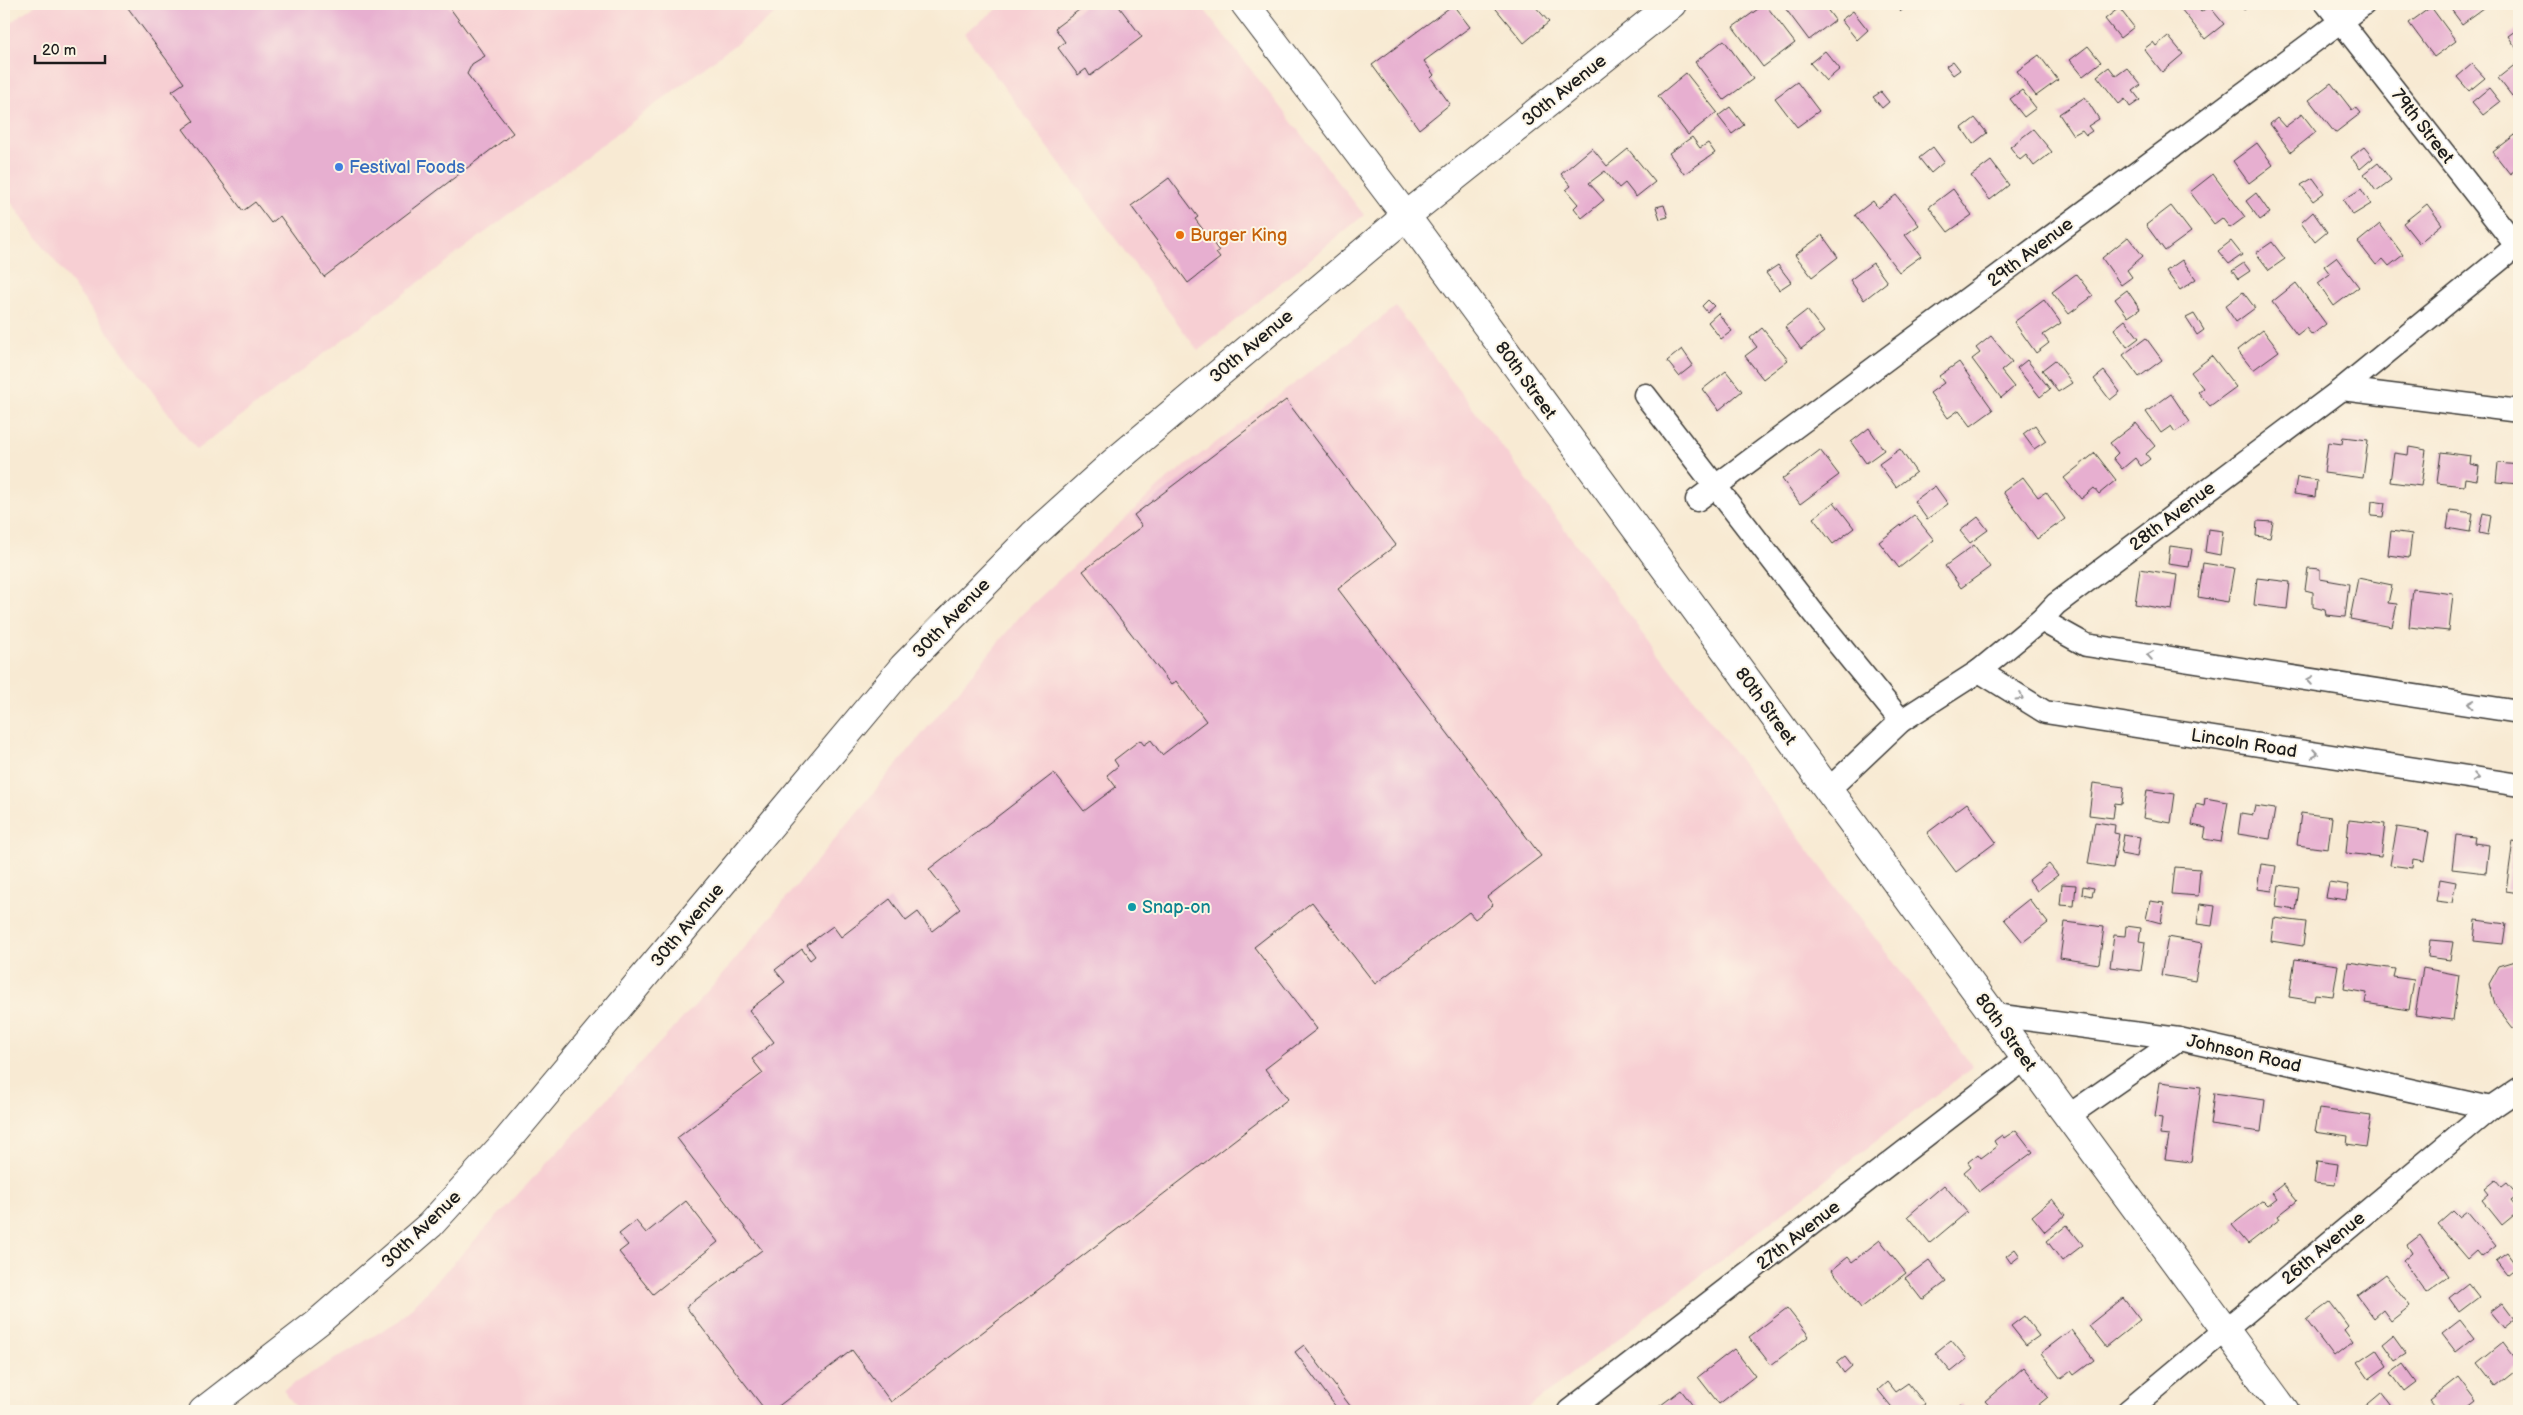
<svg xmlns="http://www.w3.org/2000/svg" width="2523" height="1415" viewBox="0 0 2523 1415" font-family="'Balsamiq Sans',sans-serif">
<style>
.built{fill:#f7cfd3}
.building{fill:#e7afd0}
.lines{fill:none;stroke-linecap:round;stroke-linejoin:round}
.minor-casing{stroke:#3d3b37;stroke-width:25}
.tertiary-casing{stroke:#3d3b37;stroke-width:30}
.minor{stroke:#fff;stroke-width:22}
.tertiary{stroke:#fff;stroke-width:28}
.oneway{stroke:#999}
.shop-dot{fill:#3f7fe0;stroke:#fcf5e5;stroke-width:2}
.food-dot{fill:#e8710a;stroke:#fcf5e5;stroke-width:2}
.culture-dot{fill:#0f9aa8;stroke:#fcf5e5;stroke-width:2}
.labels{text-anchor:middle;stroke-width:4;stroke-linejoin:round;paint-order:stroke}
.street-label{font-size:18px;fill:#1c1c1c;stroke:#fcf5e5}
.shop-label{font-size:18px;fill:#366cbe;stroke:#fcf5e5;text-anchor:start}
.food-label{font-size:18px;fill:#c56008;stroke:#fcf5e5;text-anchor:start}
.culture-label{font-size:18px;fill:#0d838f;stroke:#fcf5e5;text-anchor:start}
</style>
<rect width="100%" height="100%" fill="#fcf5e5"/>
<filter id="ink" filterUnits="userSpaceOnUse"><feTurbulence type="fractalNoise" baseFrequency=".02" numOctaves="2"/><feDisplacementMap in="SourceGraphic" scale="10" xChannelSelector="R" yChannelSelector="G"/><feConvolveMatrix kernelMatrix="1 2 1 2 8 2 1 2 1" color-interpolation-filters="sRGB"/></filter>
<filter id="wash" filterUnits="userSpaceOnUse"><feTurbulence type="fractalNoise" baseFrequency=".0096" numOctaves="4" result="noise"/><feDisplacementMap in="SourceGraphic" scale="20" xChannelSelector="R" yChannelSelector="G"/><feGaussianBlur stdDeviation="1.12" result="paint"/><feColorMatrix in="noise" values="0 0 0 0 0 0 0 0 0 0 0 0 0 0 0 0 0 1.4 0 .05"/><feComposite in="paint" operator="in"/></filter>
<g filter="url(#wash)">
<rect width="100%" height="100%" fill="#f8ead3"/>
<g class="built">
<polygon points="36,4 789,4 196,450 4,193 4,27"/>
<polygon points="1004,4 1200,4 1364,215 1198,351 964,33"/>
<polygon points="1396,307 1973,1067 1524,1411 299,1411 283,1390 400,1320 712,987 1021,615 1165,481"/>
</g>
<g id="blocks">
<g class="building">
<polygon points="125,4 447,4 485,56 472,64 467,74 513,133 324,277 280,216 271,223 255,202 243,211 183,129 194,121 172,91 184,83"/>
<polygon points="1087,4 1117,4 1142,37 1090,76 1086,69 1078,75 1058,48 1065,42 1055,28"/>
<polygon points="1492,4 1533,4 1549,22 1524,43"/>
<polygon points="1765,4 1795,43 1763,67 1733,27"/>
<polygon points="1782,4 1823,4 1835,20 1809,40"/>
<polygon points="1896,4 1910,4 1901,11"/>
<polygon points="2177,4 2194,4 2201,12 2209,6 2224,24 2205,39"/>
<polygon points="2238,4 2252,4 2244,10"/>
<polygon points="2447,4 2487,4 2488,5 2462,24"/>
<polygon points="1453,5 1470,27 1424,61 1434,75 1431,78 1450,104 1419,129 1372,65"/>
<polygon points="2431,7 2456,41 2434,57 2409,23"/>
<polygon points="2119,8 2134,27 2120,38 2105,19"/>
<polygon points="1853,11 1868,30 1857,40 1841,20"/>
<polygon points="2519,28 2519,52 2508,36"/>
<polygon points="2168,36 2183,54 2162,72 2144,49 2153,42 2156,46"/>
<polygon points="1724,40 1753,79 1724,100 1695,62"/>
<polygon points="2088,46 2101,62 2083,76 2070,60"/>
<polygon points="1825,51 1840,69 1826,81 1810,63"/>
<polygon points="2039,55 2058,80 2036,96 2017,71"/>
<polygon points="1953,61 1960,70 1953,75 1946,66"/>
<polygon points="2517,63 2519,66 2519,91 2512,96 2498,78"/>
<polygon points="2472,64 2485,78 2469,91 2457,77"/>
<polygon points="2109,67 2116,76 2127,68 2141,85 2133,91 2140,100 2130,107 2125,99 2119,104 2097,76"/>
<polygon points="1686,73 1717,112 1688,135 1658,96"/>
<polygon points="1797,82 1819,111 1797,127 1775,98"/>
<polygon points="2331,83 2352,110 2356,107 2361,113 2335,133 2309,100"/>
<polygon points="2489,88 2500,102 2483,115 2472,102"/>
<polygon points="2022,90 2036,108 2024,117 2010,99"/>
<polygon points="1881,92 1889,102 1882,108 1873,97"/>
<polygon points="2085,97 2099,119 2088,126 2092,131 2086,135 2082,130 2073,135 2059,114"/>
<polygon points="1730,107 1744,125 1732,134 1718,116"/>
<polygon points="2302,114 2316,132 2291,152 2270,124 2277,118 2285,127"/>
<polygon points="1975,118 1987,133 1973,144 1962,128"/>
<polygon points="2033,129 2052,152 2034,166 2026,155 2020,160 2010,147"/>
<polygon points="2519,132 2519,167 2510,174 2493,152"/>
<polygon points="1692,137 1700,148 1708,143 1715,153 1684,174 1669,153"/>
<polygon points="2257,143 2273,165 2249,183 2233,161"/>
<polygon points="1933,147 1944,162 1931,173 1919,158"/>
<polygon points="2364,147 2373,158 2360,169 2351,157"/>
<polygon points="1592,148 1607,166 1628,149 1655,182 1636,197 1625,183 1619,188 1605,171 1589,183 1604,200 1582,218 1574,208 1578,204 1566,190 1571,186 1561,174"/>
<polygon points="1991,161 2009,185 1990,200 1971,176"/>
<polygon points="2378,163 2391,180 2376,191 2364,174"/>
<polygon points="2213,174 2245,217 2230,228 2222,218 2214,224 2190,192"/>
<polygon points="1169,178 1198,217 1195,219 1219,251 1216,253 1220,258 1188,283 1131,206"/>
<polygon points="2313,178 2324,193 2313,201 2301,185"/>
<polygon points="1953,189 1972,215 1948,232 1929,207"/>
<polygon points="2361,189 2371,204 2353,215 2343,200"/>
<polygon points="2256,193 2270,213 2260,220 2246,201"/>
<polygon points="1896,195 1919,225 1905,235 1921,256 1899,272 1855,215 1873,201 1878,208"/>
<polygon points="2427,204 2442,224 2419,243 2403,223"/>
<polygon points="1664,205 1668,217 1660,219 1656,207"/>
<polygon points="2171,206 2191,232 2165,251 2146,225"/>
<polygon points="2313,212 2327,232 2315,242 2301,223"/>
<polygon points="2380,224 2403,255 2389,266 2383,259 2376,265 2358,242"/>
<polygon points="1822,235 1838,257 1812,277 1795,255"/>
<polygon points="2128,237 2143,256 2127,270 2132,277 2121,285 2102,258"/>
<polygon points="2231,241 2242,255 2229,264 2218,251"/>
<polygon points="2272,242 2285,259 2269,270 2256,253"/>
<polygon points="2336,257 2359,287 2334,306 2318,283 2330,274 2324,266"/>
<polygon points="2182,260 2196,279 2180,290 2166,271"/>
<polygon points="1873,263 1887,282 1864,300 1850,280"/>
<polygon points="2244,263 2250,271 2238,279 2232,271"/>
<polygon points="1778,265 1791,282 1779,290 1766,273"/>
<polygon points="2076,274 2093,296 2069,314 2052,292"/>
<polygon points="2296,283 2326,324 2312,335 2306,328 2297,335 2272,302"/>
<polygon points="2127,290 2140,309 2128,317 2115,299"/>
<polygon points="2243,292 2255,308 2236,322 2225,306"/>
<polygon points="1708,300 1714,306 1707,312 1702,306"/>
<polygon points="2044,300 2061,323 2043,335 2049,343 2036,353 2014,322"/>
<polygon points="1807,310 1824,332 1801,349 1785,327"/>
<polygon points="1718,313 1732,331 1721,339 1708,322"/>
<polygon points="2194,314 2204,330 2197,335 2186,318"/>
<polygon points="2125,320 2139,338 2127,347 2114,329"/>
<polygon points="1762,328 1788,360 1763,379 1745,356 1757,347 1750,338"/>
<polygon points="2263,330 2279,351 2253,370 2237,350"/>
<polygon points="1991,336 2012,362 2001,371 2014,387 2001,398 1972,359 1980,353 1976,348"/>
<polygon points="2146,338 2162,360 2139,377 2123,355"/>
<polygon points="1682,349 1693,365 1679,376 1667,361"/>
<polygon points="2212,356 2236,387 2210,406 2198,392 2203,388 2191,372"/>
<polygon points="2027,360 2050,389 2040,397 2017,368"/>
<polygon points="2055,360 2072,383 2058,392 2042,370"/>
<polygon points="1959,362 1993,410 1971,426 1959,410 1948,418 1930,393 1944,383 1939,376"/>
<polygon points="1726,371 1742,391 1719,410 1703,389"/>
<polygon points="2104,371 2120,392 2110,400 2094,379"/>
<polygon points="2171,394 2190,422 2175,432 2171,426 2161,433 2146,412"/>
<polygon points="1286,400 1396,545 1338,589 1541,856 1487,897 1493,905 1475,919 1469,912 1375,984 1312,902 1254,947 1317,1029 1265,1069 1288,1099 891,1402 852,1350 772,1411 766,1411 686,1307 762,1250 677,1138 763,1073 752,1059 774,1042 749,1010 785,982 775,970 802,949 810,960 815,956 807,945 833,926 841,937 890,899 906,921 918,912 932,931 960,909 929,869 1054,773 1084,811 1116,787 1107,775 1118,766 1114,760 1140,740 1144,745 1151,740 1162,755 1206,721 1176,681 1171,685 1083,571 1142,526 1134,515"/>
<polygon points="2136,423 2155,446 2146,454 2150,459 2141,466 2135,458 2122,469 2113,458 2118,453 2110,443"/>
<polygon points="2035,425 2046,441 2034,449 2023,434"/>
<polygon points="1869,428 1884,450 1866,463 1851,442"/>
<polygon points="2343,437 2368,440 2363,478 2324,473 2328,442 2342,444"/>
<polygon points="2409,447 2426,450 2421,486 2390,482 2394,453 2408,455"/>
<polygon points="1900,449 1916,472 1896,487 1879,464"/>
<polygon points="1820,450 1839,475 1800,504 1782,479"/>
<polygon points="2441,452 2471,456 2470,464 2479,466 2477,480 2465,478 2464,486 2437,483"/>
<polygon points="2095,453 2116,480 2099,494 2094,488 2081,499 2064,478"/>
<polygon points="2498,463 2519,465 2519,484 2496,482"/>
<polygon points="2023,477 2038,497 2046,492 2065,519 2037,539 2003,492"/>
<polygon points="2297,477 2317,480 2315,497 2294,494"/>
<polygon points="1935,486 1948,504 1927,519 1914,501"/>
<polygon points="2372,501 2385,503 2383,517 2371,516"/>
<polygon points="1834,502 1854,528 1833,544 1813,518"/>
<polygon points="2450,510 2473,513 2470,532 2447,528"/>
<polygon points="2483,513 2491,515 2488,535 2479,533"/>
<polygon points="1914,515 1934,540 1899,568 1879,542"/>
<polygon points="1978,517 1988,530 1970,543 1960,531"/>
<polygon points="2257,521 2273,522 2270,538 2256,536"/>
<polygon points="2208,529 2223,531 2220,555 2205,552"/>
<polygon points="2391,531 2412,534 2409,558 2388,555"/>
<polygon points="1974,545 1990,567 1961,588 1945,566"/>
<polygon points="2170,546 2192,549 2189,567 2168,564"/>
<polygon points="2203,563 2234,568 2228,602 2198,597"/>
<polygon points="2308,568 2320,569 2320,579 2349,584 2345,617 2326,615 2325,610 2313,607 2313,592 2305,590"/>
<polygon points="2140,569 2177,575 2172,610 2135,604"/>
<polygon points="2257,578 2290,582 2287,609 2254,605"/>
<polygon points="2358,578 2392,585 2388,603 2397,604 2392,627 2350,619"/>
<polygon points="2413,589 2453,594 2449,631 2409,627"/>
<polygon points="2093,783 2124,787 2122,804 2115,803 2113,818 2089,815"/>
<polygon points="2147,790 2175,794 2171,823 2143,818"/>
<polygon points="2205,798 2228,802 2221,842 2204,839 2206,828 2192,825 2196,804 2204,806"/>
<polygon points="1967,803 1996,842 1956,872 1927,833"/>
<polygon points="2255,806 2275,809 2270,839 2238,834 2241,813 2253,815"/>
<polygon points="2301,813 2332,817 2328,849 2297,845"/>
<polygon points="2349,820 2385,824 2381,857 2346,853"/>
<polygon points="2095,822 2115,825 2114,833 2119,834 2113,868 2088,864"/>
<polygon points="2397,827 2429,832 2424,861 2413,859 2412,868 2390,865"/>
<polygon points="2124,834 2140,837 2137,857 2121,854"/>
<polygon points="2456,835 2475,837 2474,843 2489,845 2486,873 2452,869"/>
<polygon points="2513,841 2519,842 2519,893 2506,891"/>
<polygon points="2049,864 2058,875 2037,891 2029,880"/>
<polygon points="2261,864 2276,866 2272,891 2257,889"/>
<polygon points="2175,867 2200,869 2198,896 2172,894"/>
<polygon points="2440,879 2456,882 2452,903 2436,901"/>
<polygon points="2329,882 2349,885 2346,900 2326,897"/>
<polygon points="2062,884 2076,885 2074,906 2060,905"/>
<polygon points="2279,885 2299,888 2296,910 2276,907"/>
<polygon points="2083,886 2094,888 2092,896 2082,894"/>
<polygon points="2029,899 2048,923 2023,942 2004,919"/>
<polygon points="2150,901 2164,903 2161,923 2146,919"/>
<polygon points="2200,904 2215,906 2212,926 2197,924"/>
<polygon points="2274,918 2306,922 2303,946 2271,941"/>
<polygon points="2476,920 2506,924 2503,944 2474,941"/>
<polygon points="2065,922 2104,927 2099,964 2060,958"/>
<polygon points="2126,926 2141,928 2139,941 2145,942 2141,971 2110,967 2114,935 2125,936"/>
<polygon points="2168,937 2202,943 2195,981 2161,975"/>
<polygon points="2430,940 2453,942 2450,960 2428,957"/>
<polygon points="2295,959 2338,965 2333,996 2315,994 2314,1001 2289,997"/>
<polygon points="2519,960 2519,1028 2513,1028 2495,1005 2489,984 2499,966"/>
<polygon points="2348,962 2395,969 2393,977 2414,980 2409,1010 2365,1003 2367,993 2344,989"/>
<polygon points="2423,968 2459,975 2453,1020 2415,1015"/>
<polygon points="2160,1082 2201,1087 2191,1162 2165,1159 2169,1136 2160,1135 2162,1118 2155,1117"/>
<polygon points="2214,1093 2265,1100 2261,1132 2210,1125"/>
<polygon points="2319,1109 2371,1116 2366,1147 2347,1144 2348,1136 2315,1131"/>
<polygon points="2016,1130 2033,1152 1979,1192 1964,1172 1971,1166 1968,1162 1978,1154 1981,1158 1997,1146 1994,1141 2002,1135 2004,1138"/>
<polygon points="2317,1161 2338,1164 2335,1185 2314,1183"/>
<polygon points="2496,1180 2502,1187 2507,1183 2518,1196 2511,1201 2519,1211 2502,1225 2482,1200 2489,1194 2485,1189"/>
<polygon points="2283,1184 2297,1201 2278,1216 2280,1219 2248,1244 2232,1225 2263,1201 2268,1206 2277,1199 2272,1193"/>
<polygon points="1944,1185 1967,1212 1930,1243 1908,1216"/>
<polygon points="2052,1199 2065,1215 2045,1232 2032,1216"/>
<polygon points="686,1201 718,1242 653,1294 619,1252 628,1245 619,1234 636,1221 646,1233"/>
<polygon points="2453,1211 2459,1217 2467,1211 2496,1246 2482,1257 2477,1251 2468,1259 2438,1224"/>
<polygon points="2067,1225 2083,1245 2062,1261 2047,1241"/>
<polygon points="2420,1235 2449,1276 2426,1293 2403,1261 2412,1253 2407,1245"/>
<polygon points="1880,1240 1906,1273 1861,1308 1832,1270 1848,1257 1852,1262"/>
<polygon points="2015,1249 2020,1256 2011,1263 2006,1256"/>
<polygon points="2507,1253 2517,1267 2507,1275 2496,1261"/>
<polygon points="1929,1260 1946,1282 1922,1300 1905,1278"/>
<polygon points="2385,1274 2410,1306 2391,1321 2383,1310 2374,1318 2357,1295"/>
<polygon points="2468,1283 2479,1297 2459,1312 2449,1298"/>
<polygon points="2123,1298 2140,1320 2106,1347 2089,1325"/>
<polygon points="2330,1302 2348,1326 2344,1330 2353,1342 2334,1357 2306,1320"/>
<polygon points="2502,1303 2514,1319 2503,1328 2490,1312"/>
<polygon points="1787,1308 1809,1336 1771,1365 1749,1337"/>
<polygon points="2024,1316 2039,1336 2026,1345 2011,1326"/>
<polygon points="2460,1320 2474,1338 2456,1352 2442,1334"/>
<polygon points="2071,1330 2094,1360 2074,1375 2071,1371 2061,1379 2041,1353"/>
<polygon points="2393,1336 2406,1354 2395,1361 2383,1344"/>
<polygon points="1951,1340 1967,1359 1951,1372 1935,1353"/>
<polygon points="2503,1342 2519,1363 2519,1367 2495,1386 2477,1363"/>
<polygon points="1304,1345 1354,1411 1339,1411 1295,1352"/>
<polygon points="1734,1349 1755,1376 1719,1404 1698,1377"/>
<polygon points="2376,1349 2387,1366 2369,1379 2357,1362"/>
<polygon points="1845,1357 1852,1366 1844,1373 1837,1363"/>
<polygon points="2403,1364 2416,1382 2404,1391 2391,1373"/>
<polygon points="2024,1367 2048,1397 2031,1411 1994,1411 1985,1401"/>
<polygon points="2458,1377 2476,1401 2463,1411 2438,1411 2429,1400"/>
<polygon points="1887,1382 1895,1392 1908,1383 1925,1404 1916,1411 1895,1411 1878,1390"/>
<polygon points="1681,1390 1697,1411 1653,1411"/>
<polygon points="2381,1393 2394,1410 2365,1411 2362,1409"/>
<polygon points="1961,1404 1967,1411 1953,1411"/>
</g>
</g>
</g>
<g filter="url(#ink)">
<use href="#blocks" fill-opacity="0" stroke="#3d3b37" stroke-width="1"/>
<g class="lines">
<defs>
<g id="minor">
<polyline points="2327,4 2519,249"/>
<polyline points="2342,389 2519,411"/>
<polyline points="1645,395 1814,614 1901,721"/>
<polyline points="1697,500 2364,4"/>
<polyline points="2041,620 2086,645 2519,712"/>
<polyline points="1979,671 2045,712 2519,785"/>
<polyline points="1828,790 1901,721 1979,671 2041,620 2056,604 2342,389 2519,244"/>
<polyline points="1994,1015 2179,1039 2491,1108"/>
<polyline points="2068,1116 2179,1039"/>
<polyline points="1569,1411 2026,1058"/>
<polyline points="2128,1411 2491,1108 2519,1089"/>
</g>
<g id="tertiary">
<polyline points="1245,4 1406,216 2285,1411"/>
<polyline points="203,1411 318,1322 430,1225 504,1144 903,667 1033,535 1114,462 1406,216 1672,4"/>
</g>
</defs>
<use href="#minor" class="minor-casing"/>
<use href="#tertiary" class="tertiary-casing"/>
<use href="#minor" class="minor"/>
<use href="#tertiary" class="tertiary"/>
</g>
<defs><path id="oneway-chevron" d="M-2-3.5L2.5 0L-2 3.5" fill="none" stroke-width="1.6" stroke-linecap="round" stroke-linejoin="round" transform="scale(1.25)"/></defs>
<g class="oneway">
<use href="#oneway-chevron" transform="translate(2150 655) rotate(-171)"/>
<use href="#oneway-chevron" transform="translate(2310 680) rotate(-171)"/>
<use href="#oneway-chevron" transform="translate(2020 697) rotate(32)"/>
<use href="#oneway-chevron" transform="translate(2471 704) rotate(-171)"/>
<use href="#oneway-chevron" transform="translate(2315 754) rotate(9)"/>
<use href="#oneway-chevron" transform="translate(2476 778) rotate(9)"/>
</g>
</g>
<circle class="shop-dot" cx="339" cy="167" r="5"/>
<circle class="food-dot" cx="1180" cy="235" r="5"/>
<circle class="culture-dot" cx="1132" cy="907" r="5"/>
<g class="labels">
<g class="street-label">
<text transform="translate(1564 90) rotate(-39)" y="6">30th Avenue</text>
<text transform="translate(2423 126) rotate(52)" y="6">79th Street</text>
<text transform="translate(2030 252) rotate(-37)" y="6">29th Avenue</text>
<text transform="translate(1251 346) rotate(-40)" y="6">30th Avenue</text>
<text transform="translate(1526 380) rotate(54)" y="6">80th Street</text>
<text transform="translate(2172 516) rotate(-37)" y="6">28th Avenue</text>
<text transform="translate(951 618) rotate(-46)" y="6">30th Avenue</text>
<text transform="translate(1766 706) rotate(54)" y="6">80th Street</text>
<text transform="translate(2244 743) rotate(9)" y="6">Lincoln Road</text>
<text transform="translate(687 925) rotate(-50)" y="6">30th Avenue</text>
<text transform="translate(2006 1032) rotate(54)" y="6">80th Street</text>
<text transform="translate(2244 1053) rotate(13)" y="6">Johnson Road</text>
<text transform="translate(421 1229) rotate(-44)" y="6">30th Avenue</text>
<text transform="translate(1798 1235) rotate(-38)" y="6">27th Avenue</text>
<text transform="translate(2323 1248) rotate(-40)" y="6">26th Avenue</text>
</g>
<g class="shop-label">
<text x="349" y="173">Festival Foods</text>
</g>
<g class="food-label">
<text x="1190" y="241">Burger King</text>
</g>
<g class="culture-label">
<text x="1142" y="913">Snap-on</text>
</g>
</g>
<rect width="2523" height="1415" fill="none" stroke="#fcf5e5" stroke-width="20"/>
<path d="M35 55v8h70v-8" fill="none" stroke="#1c1c1c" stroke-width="2.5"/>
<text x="42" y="55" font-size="15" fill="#1c1c1c" stroke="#fcf5e5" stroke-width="4" paint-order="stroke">20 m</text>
</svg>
